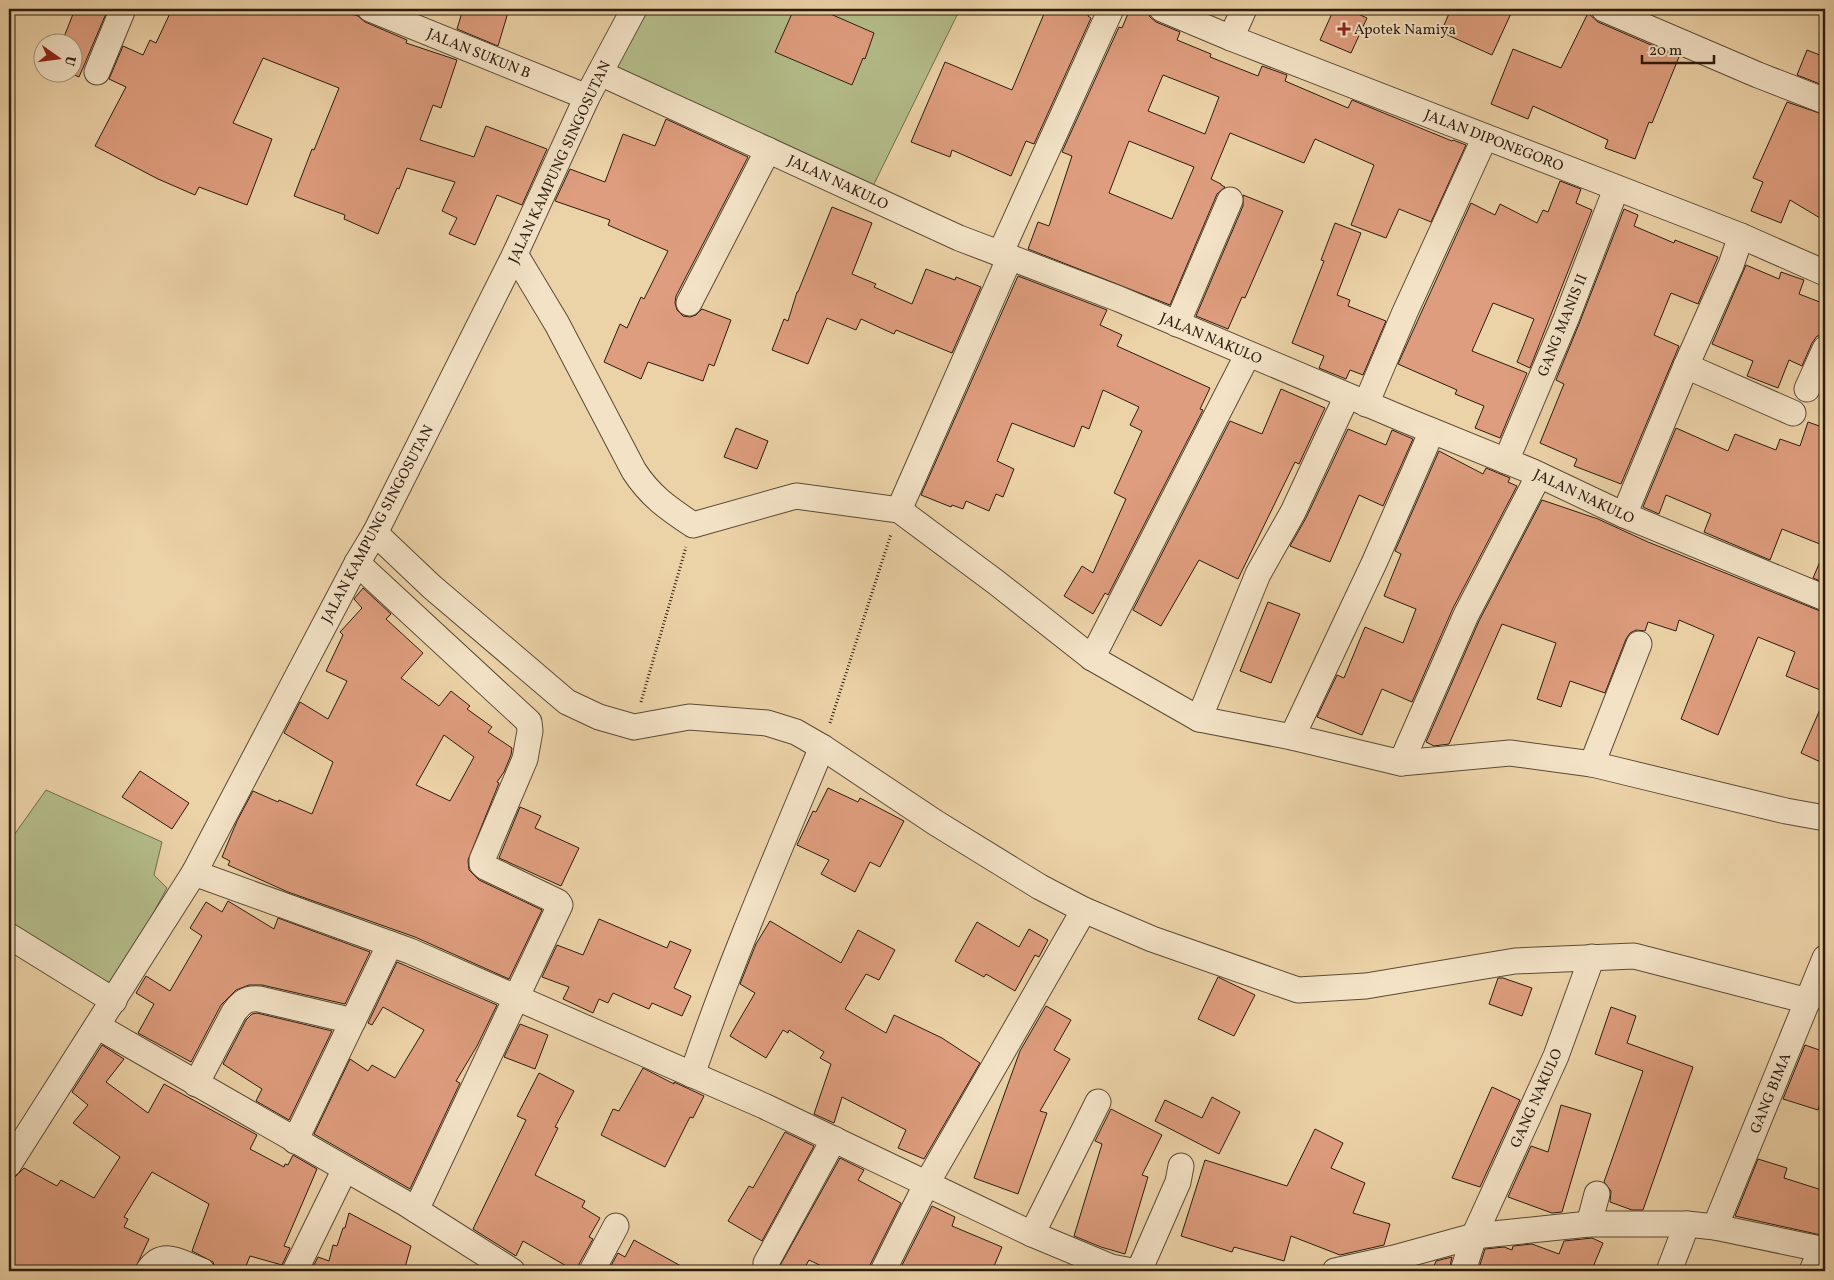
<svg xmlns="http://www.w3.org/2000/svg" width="1834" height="1280" viewBox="0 0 1834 1280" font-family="Vollkorn,serif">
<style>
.green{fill:#b4bd8a;stroke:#706c4c}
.building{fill:#de9d7e;stroke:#2b1c0f;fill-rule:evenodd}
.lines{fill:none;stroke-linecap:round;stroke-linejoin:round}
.minor-casing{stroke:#5b4a35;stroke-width:27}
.path{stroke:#2b1c0f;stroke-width:3;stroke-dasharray:1 2.5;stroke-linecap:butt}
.minor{stroke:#f3e2c6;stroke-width:25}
.poi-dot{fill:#8f2418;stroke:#f3e2c6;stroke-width:2}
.labels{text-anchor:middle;stroke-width:4;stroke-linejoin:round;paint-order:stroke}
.poi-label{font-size:15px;fill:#2b1c0f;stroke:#f3e2c6;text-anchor:start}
.street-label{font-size:15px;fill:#2b1c0f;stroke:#f3e2c6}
</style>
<rect width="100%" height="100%" fill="#ecd2a7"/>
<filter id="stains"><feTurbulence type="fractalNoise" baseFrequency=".004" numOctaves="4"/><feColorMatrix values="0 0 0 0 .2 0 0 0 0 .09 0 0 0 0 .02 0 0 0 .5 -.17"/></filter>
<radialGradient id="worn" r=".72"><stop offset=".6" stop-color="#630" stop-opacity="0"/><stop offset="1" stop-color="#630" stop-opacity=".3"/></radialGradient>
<g class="green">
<polygon points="644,9 960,9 873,186 613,69"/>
<polygon points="46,790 162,842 154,875 167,888 113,986 9,924 9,842"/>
</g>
<g class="building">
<polygon points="75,9 108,9 79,77 68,72 72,72 72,42 62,42"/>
<polygon points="172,9 336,9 358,16 365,22 407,40 406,43 457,60 441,108 433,105 420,140 474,157 486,126 547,149 522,205 497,195 475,245 449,234 457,218 442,211 455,182 407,168 399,189 397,188 378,234 344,219 345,215 294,196 312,149 314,150 339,88 263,58 233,123 272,139 247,205 199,187 195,195 158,179 95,146 126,87 109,79 123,46 143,55 150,40 156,43"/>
<polygon points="463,9 509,9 498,46 457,29"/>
<polygon points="794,9 819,9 874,33 865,59 863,58 852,85 775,52"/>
<polygon points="1046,9 1091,9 1088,16 1091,18 1034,144 1026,141 1011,176 952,150 950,157 911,142 945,62 1012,90"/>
<path d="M1130,9H1142L1148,11L1150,17L1156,22L1180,32L1177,40L1211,54L1210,57L1258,76L1262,66L1287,75L1285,81L1348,108L1352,100L1452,141L1453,140L1466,145L1431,222L1399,209L1386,238L1351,225L1374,165L1315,139L1304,163L1230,133L1211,179L1221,184V185L1225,187L1217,194L1170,305L1028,249L1038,222L1049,226L1072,156L1062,152L1119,27L1122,28ZM1163,75L1219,97L1205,134L1148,111ZM1129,141L1194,167L1172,219L1109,193Z"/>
<polygon points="1334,9 1347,9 1367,18 1351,53 1320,40"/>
<polygon points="1451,9 1513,9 1492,55 1441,32"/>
<polygon points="1588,13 1598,22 1679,57 1652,123 1649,122 1635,159 1605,148 1608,140 1533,106 1528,119 1491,104 1513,49 1561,68"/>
<polygon points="1807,50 1825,57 1825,86 1797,75"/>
<polygon points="1787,102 1825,115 1825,221 1790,200 1781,223 1751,211 1763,182 1753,178"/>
<polygon points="666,119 748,157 676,296 675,303 677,310 683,316 690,317 696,315 702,309 731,320 714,366 709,364 703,381 648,362 641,379 604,362 620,324 627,328 641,297 644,299 668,251 608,225 610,220 555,201 570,169 605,182 623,134 655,146"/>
<polygon points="1560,181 1581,189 1576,203 1592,210 1530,368 1517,362 1534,319 1493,303 1472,351 1527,373 1500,438 1475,428 1484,406 1455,394 1457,390 1398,364 1471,203 1495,215 1500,204 1537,223 1543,210 1548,212"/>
<polygon points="1243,195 1283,211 1245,298 1242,297 1228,329 1196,316 1243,206"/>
<polygon points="832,207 872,223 852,274 876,284 874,287 912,304 926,269 955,280 956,277 981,287 952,353 896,330 894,334 861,319 856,330 827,318 808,364 772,350 784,319 788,321 797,292 798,292"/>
<polygon points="1624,209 1638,215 1634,226 1674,243 1675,240 1718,257 1698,304 1671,293 1654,335 1679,346 1621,484 1574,466 1577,459 1540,443 1564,384 1556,380 1579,324"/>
<polygon points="1335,223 1361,233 1337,295 1350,300 1348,306 1386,321 1363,375 1350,370 1346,379 1319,368 1324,356 1292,343 1324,261 1321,260"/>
<polygon points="1746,265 1779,279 1781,272 1804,280 1799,294 1825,304 1825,321 1819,336 1817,336 1812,343 1802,366 1789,360 1778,388 1747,376 1753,361 1712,344"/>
<polygon points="1018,276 1107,310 1100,325 1122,335 1117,346 1210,388 1200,409 1203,410 1108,595 1105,593 1093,614 1064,596 1082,566 1093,573 1126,499 1114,493 1142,431 1130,425 1139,407 1103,390 1089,429 1082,426 1074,447 1012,423 997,461 1014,469 1003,497 996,494 989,511 966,501 963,509 952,505 951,507 921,495"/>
<polygon points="1281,389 1325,408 1299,464 1295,462 1238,579 1199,560 1161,626 1133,610 1230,421 1262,434"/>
<polygon points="1808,422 1825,428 1825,546 1782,529 1770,560 1704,532 1711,514 1666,495 1659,514 1643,507 1676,428 1728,451 1735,434 1776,450 1780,439 1800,446"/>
<polygon points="736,428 768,441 757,469 724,457"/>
<polygon points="1348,429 1386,445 1392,430 1413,439 1383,506 1359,495 1330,562 1290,546 1306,518"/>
<polygon points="1439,451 1483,474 1486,468 1510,478 1508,482 1517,486 1453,608 1412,702 1382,689 1362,735 1317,717 1337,675 1344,678 1365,627 1403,643 1416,609 1384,596 1401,554 1395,551"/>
<polygon points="1542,500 1598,519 1648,542 1820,611 1825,612 1825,692 1786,676 1795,652 1758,637 1718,735 1681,719 1714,635 1679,620 1676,631 1648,622 1645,631 1636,630 1630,633 1626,639 1605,693 1570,681 1561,707 1537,699 1556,643 1502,624 1449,744 1434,746 1426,742 1479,621"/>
<polygon points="1825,550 1825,583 1813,578"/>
<path d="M363,588L391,614L386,619L423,653L401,678L439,706L451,691L470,706L467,709L492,727L488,732L512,748L511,755L504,772L497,782L499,783L468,860L469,870L479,880L542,910L509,979L415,937L288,892L228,865L230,861L222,857L237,821L253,791L278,802L279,800L312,814L333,762L284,733L300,702L328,719L347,681L326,671L343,635L340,632L362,608L354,599ZM444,735L474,757L450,801L416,785Z"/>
<polygon points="1268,602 1300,614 1271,683 1240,671"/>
<polygon points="1825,698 1825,764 1801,753"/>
<polygon points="140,771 189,803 172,829 122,797"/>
<polygon points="828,788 858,802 860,798 904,821 880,867 870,862 855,892 821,874 829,860 797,845 813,811 816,812"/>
<polygon points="520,807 541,816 535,828 579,848 561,886 499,858"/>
<polygon points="228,901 274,929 278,918 370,952 345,1004 262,985 249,985 236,990 221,1005 191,1062 138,1033 154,1004 136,993 146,976 170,991 202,936 190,928 206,902 222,912"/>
<polygon points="599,919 667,948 670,941 691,950 674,988 691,996 682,1016 652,1003 649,1009 613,993 608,1003 599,999 593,1013 563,999 569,987 542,977 557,945 583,955"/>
<polygon points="770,921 841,963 858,930 895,950 879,980 866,974 845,1009 886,1033 894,1015 942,1038 980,1063 924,1159 898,1148 906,1130 842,1097 834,1123 814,1114 831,1064 820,1058 824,1052 789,1030 788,1033 783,1030 766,1058 730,1036 755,993 740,984 756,944"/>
<polygon points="977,922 1019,947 1029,929 1048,940 1039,957 1035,955 1015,991 986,974 984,977 955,961"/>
<polygon points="397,962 497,1005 477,1046 456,1081 460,1083 410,1189 314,1134 350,1059 368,1071 372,1065 395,1078 424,1030 383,1007 372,1025 368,1023"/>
<polygon points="1218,977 1255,995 1234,1036 1198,1019"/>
<polygon points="1498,978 1503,978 1532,988 1522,1016 1489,1004"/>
<polygon points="1046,1006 1071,1020 1054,1050 1070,1059 1040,1111 1047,1113 1018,1194 974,1178 1020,1051"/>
<polygon points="1611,1007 1636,1016 1627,1043 1693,1067 1643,1210 1632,1210 1610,1202 1611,1191 1604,1182 1643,1071 1595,1054"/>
<polygon points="257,1013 332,1031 289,1120 256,1101 262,1089 223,1064 246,1020 252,1014"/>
<polygon points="520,1024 548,1035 535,1069 504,1057"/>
<polygon points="102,1045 124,1059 106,1082 148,1113 164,1084 257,1135 250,1149 284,1167 285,1164 288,1165 293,1155 317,1169 284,1246 290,1248 282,1265 250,1256 244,1271 216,1271 213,1262 192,1251 209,1204 152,1172 124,1217 128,1219 124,1227 149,1239 134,1271 9,1271 9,1178 16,1176 24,1168 57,1186 61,1180 94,1198 120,1157 73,1123 88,1105 72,1092"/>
<polygon points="1805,1045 1825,1052 1825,1087 1818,1110 1783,1099"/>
<polygon points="643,1068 674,1084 674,1082 704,1096 693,1118 690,1117 665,1167 601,1135 613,1109 619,1111"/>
<polygon points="539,1073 574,1091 555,1127 558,1128 535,1175 585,1201 582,1207 600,1218 589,1237 593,1239 579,1264 578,1271 575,1271 523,1241 516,1256 473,1229 526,1120 517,1116"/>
<polygon points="1492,1087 1520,1100 1480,1187 1452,1178"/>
<polygon points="1212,1097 1240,1112 1219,1154 1155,1121 1165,1100 1202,1118"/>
<polygon points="1561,1105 1591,1114 1562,1212 1552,1213 1508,1197 1531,1146 1548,1152"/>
<polygon points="1111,1109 1162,1135 1142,1175 1148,1177 1125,1254 1101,1247 1074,1236 1102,1144 1095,1141"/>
<polygon points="1315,1129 1343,1143 1331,1168 1365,1183 1353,1213 1390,1224 1384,1245 1340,1255 1291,1236 1284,1261 1234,1247 1232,1252 1181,1236 1205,1160 1287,1186"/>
<polygon points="785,1132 814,1146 762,1241 728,1221 749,1186 753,1188"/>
<polygon points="840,1158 864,1170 858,1180 901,1203 870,1265 869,1271 832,1271 809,1260 803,1271 777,1271"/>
<polygon points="1758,1159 1787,1168 1784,1178 1825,1191 1825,1222 1821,1235 1735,1216"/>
<polygon points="932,1206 955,1217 952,1226 1002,1247 992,1271 899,1271"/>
<polygon points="349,1213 411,1246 404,1271 311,1271 318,1257 329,1261 333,1245 337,1246 343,1228 345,1228"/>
<polygon points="1592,1238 1603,1243 1593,1267 1598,1270 1598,1271 1478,1271 1485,1249 1504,1247 1512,1250 1513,1246 1532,1244 1559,1254 1564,1241"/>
<polygon points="634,1240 690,1271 608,1271 618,1253 625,1257"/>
<polygon points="1452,1257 1449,1271 1432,1271 1436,1261"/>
</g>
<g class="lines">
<defs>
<g id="minor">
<polyline points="370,9 587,97"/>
<polyline points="1162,9 1231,38 1741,236 1825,273"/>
<polyline points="1604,9 1758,75 1825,101"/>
<polyline points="1231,38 1244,9"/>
<polyline points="97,72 123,9"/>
<polyline points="600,73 959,238 1119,299 1403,419 1531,471 1624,515 1825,598"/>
<path d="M515,254L557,324L634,471C651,497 668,508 693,525L796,496L899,510L997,583L1092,658L1199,719L1292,737L1401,763L1510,753L1592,764L1786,811L1825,818"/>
<polyline points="1000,254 1111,9"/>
<polyline points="689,303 768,150"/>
<polyline points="1177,324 1230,200"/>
<polyline points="1686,366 1793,413"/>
<polyline points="1807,389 1825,349"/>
<polyline points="1366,404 1405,312 1485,137"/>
<polyline points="1506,461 1566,319 1616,189"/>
<polyline points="899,510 1010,257"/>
<polyline points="1624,515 1686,366 1731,265 1741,236"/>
<polyline points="375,533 432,587 567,702 599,717 634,727 689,717 767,723 796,732 822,747 936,823 1040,887 1084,910 1152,939 1298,990 1366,986 1515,961 1634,956 1808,1001"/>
<polyline points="357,563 529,722 530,731 525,759 482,860 482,864 485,867 558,902 560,905 416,1210"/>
<polyline points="1092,658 1248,354"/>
<polyline points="1199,719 1258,574 1293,512 1347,396"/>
<polyline points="1292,737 1375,561 1432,431"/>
<polyline points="1401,763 1466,615 1539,475"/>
<polyline points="1592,764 1639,644"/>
<polyline points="194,873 410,951 764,1106 1032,1234 1111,1267 1132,1271"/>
<polyline points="9,936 114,1001"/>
<polyline points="97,1026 405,1203 512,1271"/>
<path d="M692,1075C730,963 777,855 822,747"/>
<path d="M196,1084L234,1012C242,1002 246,998 259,999L353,1021"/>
<polyline points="295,1141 390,944"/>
<polyline points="9,1164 194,873 357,563 375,533 515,254 587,97 634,9"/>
<polyline points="1589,1224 1597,1194"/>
<polyline points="1715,1227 1825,958"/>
<polyline points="1032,1234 1098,1102"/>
<polyline points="766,1263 834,1139"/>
<path d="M148,1271C163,1248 181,1263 202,1271"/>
<polyline points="295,1271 345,1169"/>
<polyline points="592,1271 616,1226"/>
<polyline points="883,1271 927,1183 1084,910"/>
<polyline points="1139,1271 1178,1182 1181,1166"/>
<polyline points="1335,1271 1394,1258 1474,1236 1589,1224 1687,1224 1715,1227 1825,1250"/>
<polyline points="1463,1271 1474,1236 1556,1056 1592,957"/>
<polyline points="1669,1271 1687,1224"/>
<polyline points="1812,1271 1821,1249"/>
</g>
</defs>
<use href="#minor" class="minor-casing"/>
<g class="path">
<polyline points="641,702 686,547"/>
<polyline points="830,723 891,534"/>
</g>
<use href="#minor" class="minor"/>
</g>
<path class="poi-dot" d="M1341.5 21.5h5v5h5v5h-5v5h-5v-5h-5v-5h5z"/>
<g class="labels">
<g class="poi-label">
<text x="1354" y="34">Apotek Namiya</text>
</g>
<g class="street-label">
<text transform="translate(479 53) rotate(22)" y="5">JALAN SUKUN B</text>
<text transform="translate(1494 140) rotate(21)" y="5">JALAN DIPONEGORO</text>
<text transform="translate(559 162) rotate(-65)" y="5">JALAN KAMPUNG SINGOSUTAN</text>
<text transform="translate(838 182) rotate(25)" y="5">JALAN NAKULO</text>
<text transform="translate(1562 325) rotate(-68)" y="5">GANG MANIS II</text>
<text transform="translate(1211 338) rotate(23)" y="5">JALAN NAKULO</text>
<text transform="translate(1584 496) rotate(25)" y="5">JALAN NAKULO</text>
<text transform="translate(377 524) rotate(-62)" y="5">JALAN KAMPUNG SINGOSUTAN</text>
<text transform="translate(1770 1093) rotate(-68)" y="5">GANG BIMA</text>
<text transform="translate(1536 1098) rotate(-66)" y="5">GANG NAKULO</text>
</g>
</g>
<rect width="1834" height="1280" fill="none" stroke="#ecd2a7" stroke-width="30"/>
<rect x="10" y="10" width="1814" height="1260" fill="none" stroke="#2b1c0f" stroke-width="2.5"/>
<rect x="15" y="15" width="1804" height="1250" fill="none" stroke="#2b1c0f"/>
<g transform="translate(58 58) rotate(104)"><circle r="24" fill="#f3e2c6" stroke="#a3937d"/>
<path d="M0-4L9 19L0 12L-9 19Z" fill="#8f2418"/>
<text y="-8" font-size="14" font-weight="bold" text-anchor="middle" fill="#2b1c0f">U</text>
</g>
<path d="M1642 55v8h72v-8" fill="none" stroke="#2b1c0f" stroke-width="2.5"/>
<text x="1649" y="55" font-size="15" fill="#2b1c0f" stroke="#f3e2c6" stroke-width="4" paint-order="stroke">20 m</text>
<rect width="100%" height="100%" filter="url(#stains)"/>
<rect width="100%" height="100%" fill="url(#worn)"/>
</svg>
